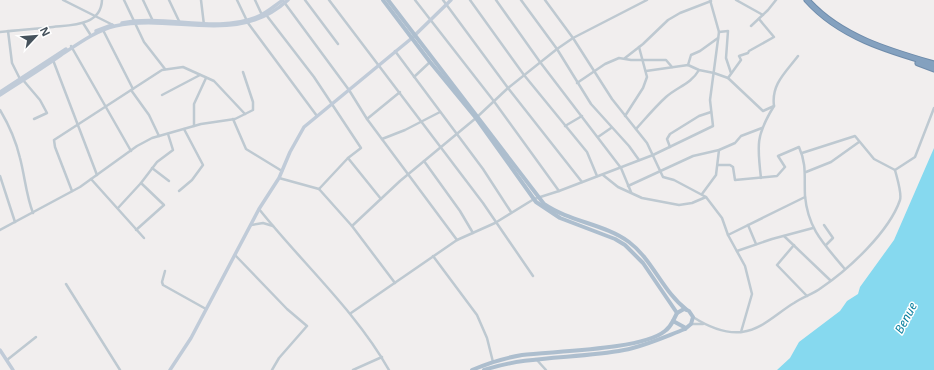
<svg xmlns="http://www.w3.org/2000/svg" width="934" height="370" viewBox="0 0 934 370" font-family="'Noto Sans',sans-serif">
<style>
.water{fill:#86d9ef}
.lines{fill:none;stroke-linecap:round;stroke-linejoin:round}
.highway-casing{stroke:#6f8cab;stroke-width:7}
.street{stroke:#bec9d1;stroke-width:2.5}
.secondary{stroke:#c0cbd8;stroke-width:3.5}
.primary{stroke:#adbece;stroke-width:4}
.highway{stroke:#84a1bf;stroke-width:5}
.labels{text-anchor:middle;stroke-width:3;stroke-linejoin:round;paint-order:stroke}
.water-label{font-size:12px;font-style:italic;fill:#087f9e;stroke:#fff}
</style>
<rect width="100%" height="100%" fill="#f1eeee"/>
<polygon class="water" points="934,148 934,370 777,370 790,358 799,342 840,311 847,301 858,294 860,287 894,240"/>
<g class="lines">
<defs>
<g id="highway">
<path d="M807,0C840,37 889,51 934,64"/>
<polyline points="918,63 934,69"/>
</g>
</defs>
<use href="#highway" class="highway-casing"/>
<g class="street">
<polyline points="63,0 113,25"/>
<polyline points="124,0 144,42 165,69"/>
<polyline points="143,0 152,19"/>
<polyline points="169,0 179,21"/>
<polyline points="201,0 204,25"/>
<polyline points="237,0 248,23 317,116"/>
<polyline points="255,0 262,15"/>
<polyline points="305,0 338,44"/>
<polyline points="329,0 483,203 533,276"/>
<polyline points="415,0 493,100 559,191"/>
<polyline points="443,0 508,88 582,182"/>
<polyline points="470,0 524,75 587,152 597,176"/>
<polyline points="496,0 540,62 621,168 631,192"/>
<polyline points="521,0 557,49 591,104 629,146 639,160"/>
<polyline points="545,0 573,38 612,99 647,143 663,177 674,180 706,197 722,218 728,235 745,266 752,294 741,332"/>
<polyline points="736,0 763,15"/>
<polyline points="284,2 349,90 367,119 457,240"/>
<polyline points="267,16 314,77 361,148 348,158 319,189"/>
<polyline points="83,23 90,34"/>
<polyline points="751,26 768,10 776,0"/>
<polyline points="103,30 133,89"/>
<polyline points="8,31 12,63 20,79"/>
<path d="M0,32C18,30 35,29 53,27C71,25 101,26 102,0"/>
<polyline points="719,32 728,31 726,58 731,73"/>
<polyline points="71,46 131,151"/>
<polyline points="395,51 483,169 511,212"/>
<polyline points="625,58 643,44 668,20 680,13 711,1"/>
<polyline points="53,60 97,175"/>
<polyline points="688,65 691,55 700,51 718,38"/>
<path d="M646,71L688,65L699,70L714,73L728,78L763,111L774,106C771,84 786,72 798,56"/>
<polyline points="414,77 430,62"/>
<polyline points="728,78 741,60 739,56 748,53 749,51 774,37 759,19"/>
<polyline points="23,80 40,100 47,113 34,119"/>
<polyline points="577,83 605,64 619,58 631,60 666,60 672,67"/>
<polyline points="131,90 149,115 159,136"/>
<polyline points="162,95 200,75"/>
<path d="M0,110C9,125 16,141 20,158C25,177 26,195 33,213"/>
<polyline points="625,116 643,88 647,77 639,47"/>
<polyline points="233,119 246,149 282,171"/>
<polyline points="367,119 400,92"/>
<polyline points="194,126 194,104 206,78"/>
<polyline points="565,126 582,116"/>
<path d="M636,129C646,118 655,107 666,97C677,87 691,84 699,70"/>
<polyline points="598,137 611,128"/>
<polyline points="382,139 405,130 440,112"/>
<polyline points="670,147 667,139 670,134 699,116 711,112"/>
<polyline points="802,153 855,136 874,159 895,170"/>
<polyline points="348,158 381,199"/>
<polyline points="424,161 460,211 473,233"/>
<path d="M718,165H730L733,167L735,180L777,176L785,167L778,156L799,147C807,165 804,177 805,196C808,229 824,244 844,268"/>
<polyline points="152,168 169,181"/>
<polyline points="806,172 831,162 859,142"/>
<polyline points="603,175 618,187 642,198 679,205 692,203 706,197"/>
<polyline points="0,176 15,222"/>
<polyline points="279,178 319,189 352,226 395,283"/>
<path d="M761,178C757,145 756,135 774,106"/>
<polyline points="91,179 144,238"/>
<polyline points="628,186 693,156 719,150 735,143 741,136 762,128"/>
<polyline points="72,191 55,147 54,140 162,70 183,67 214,81 245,114"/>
<polyline points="179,191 192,180 203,165 184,129"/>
<polyline points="702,194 716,175 719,150"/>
<polyline points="118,208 141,183"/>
<path d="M259,209C302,263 355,310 389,370"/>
<polyline points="251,225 263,223 273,226"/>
<polyline points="748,225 756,244"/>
<polyline points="824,225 833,238 826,245"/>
<polyline points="352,226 400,181 476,118 508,88 557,49 573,38 647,0"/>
<polyline points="0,230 80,187 137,146 152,138 201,124 235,119 253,110 253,102 243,72"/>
<polyline points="136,230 164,205 141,183 157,162 173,150 168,134"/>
<polyline points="728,235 805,197"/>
<polyline points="784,236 830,280"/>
<polyline points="794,245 777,265 807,296"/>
<polyline points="737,251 772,239 813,228"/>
<polyline points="235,255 287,309 307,326 279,358 272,370"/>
<polyline points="433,256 477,315 487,338 493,362"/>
<polyline points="165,271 162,282 163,285 206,309"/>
<polyline points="66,284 120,370"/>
<polyline points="351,313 457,240 495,223 534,199 559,191 653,155 713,126 710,100 719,32 710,0"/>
<path d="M693,317C707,326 725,334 742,332C763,329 777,313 794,303C803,297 813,294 821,288C849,269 889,232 900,200C902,193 897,178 895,170L915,157L934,108"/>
<polyline points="691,324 703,324"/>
<polyline points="536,359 546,370"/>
<polyline points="7,360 36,337"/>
<polyline points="353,370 382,357"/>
</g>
<g class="secondary">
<path d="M122,23C166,14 214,34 257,17C267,13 274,6 283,0"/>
<polyline points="96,31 112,25"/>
<polyline points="0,92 66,49"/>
<path d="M0,95C20,82 41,69 61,55C78,44 95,31 115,26C175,13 237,47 288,0"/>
<polyline points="0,350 13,370"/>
<polyline points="170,370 191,338 259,209 279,178 290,152 304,127 412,38 451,0"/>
</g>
<g class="primary">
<polyline points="383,0 430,62 476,118 536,202 560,218 615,239 625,245 643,263 677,313"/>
<path d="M388,0L544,204C570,222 605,224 629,242C653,260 662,291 687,310"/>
<polygon points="684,309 689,311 693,317 691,324 685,329 684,327 673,321 677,313"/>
<path d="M472,370C488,363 505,358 522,355C555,351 642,350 665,331C669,328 671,325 673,321"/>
<path d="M484,370C529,355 577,359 624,350C645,346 664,337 685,329"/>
</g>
<use href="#highway" class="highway"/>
</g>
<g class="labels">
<g class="water-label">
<text transform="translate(906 318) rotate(-62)" y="4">Benue</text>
</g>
</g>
<g transform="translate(36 36) rotate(64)" stroke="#ffffff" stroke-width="3" paint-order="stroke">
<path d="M0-3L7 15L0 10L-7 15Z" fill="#46525c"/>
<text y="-6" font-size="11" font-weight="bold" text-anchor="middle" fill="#46525c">N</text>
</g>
</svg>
